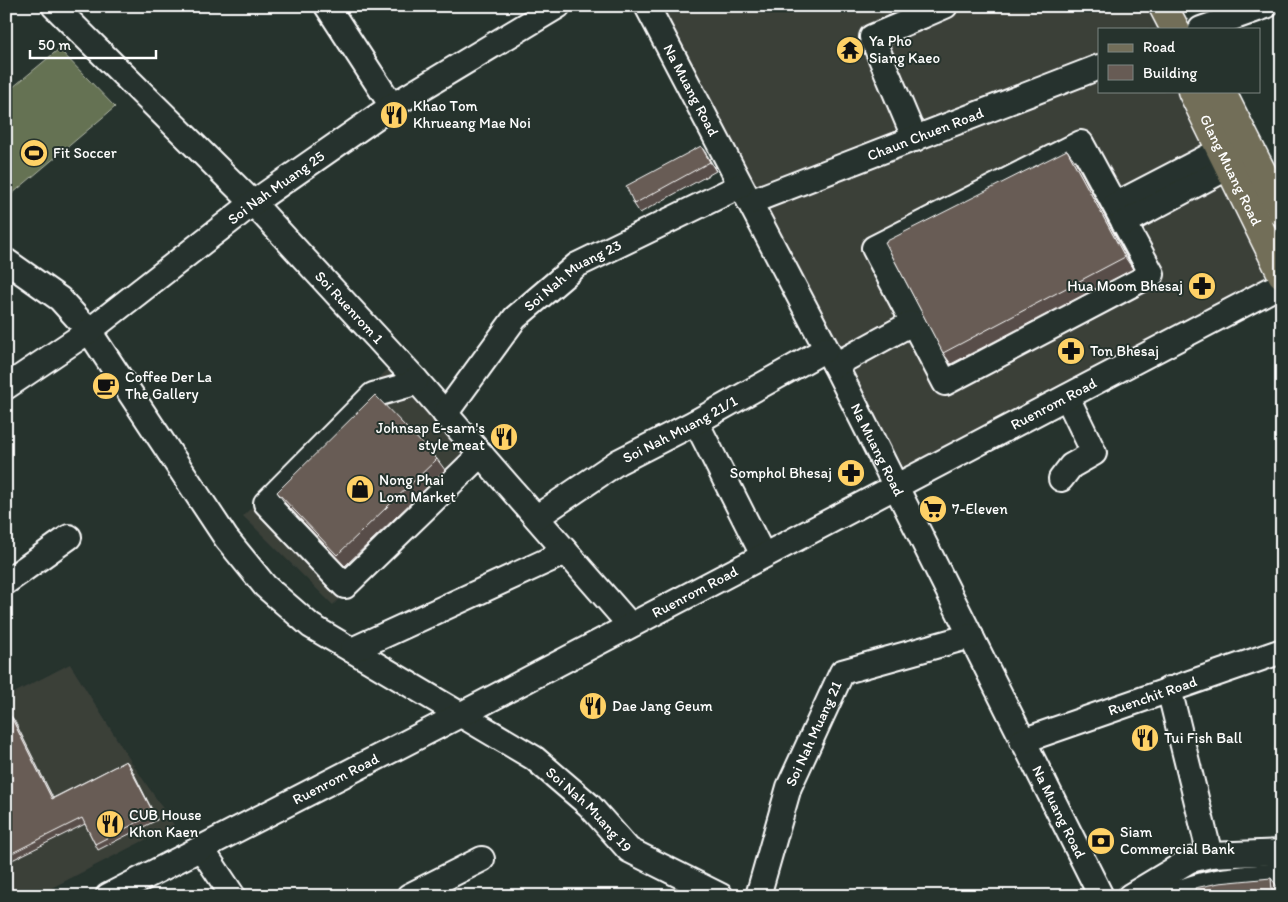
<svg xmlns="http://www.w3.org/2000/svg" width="1288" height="902" viewBox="0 0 1288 902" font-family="Itim,sans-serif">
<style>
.built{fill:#3a3f39}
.pitch{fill:#657253;stroke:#b2b8a9}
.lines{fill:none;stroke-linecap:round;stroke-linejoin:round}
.minor-casing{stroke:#fff;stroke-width:28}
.major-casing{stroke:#fff;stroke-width:31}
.minor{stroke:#26332d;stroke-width:24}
.major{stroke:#726e59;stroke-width:28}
.wall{fill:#594e48;stroke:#fff}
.shaded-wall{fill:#48403b;stroke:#fff}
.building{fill:#675b54;stroke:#fff}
.labels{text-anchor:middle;stroke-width:4;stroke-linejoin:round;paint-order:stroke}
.poi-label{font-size:15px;fill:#fff;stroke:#26332d;text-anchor:start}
.street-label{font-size:15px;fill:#fff;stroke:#26332d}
</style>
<rect width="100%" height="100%" fill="#26332d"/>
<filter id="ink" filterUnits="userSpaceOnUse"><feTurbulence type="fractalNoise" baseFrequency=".02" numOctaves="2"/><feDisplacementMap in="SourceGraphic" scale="10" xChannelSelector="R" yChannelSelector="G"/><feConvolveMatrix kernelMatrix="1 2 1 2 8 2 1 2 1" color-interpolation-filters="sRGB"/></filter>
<g filter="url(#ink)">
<g class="built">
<polygon points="647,6 1156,6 1165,29 1099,29 1099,91 1190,91 1276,282 896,487"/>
<polygon points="390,367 479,462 333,605 243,516"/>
<polygon points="70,664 130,760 174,825 36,896 6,896 6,697"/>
</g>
<polygon class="pitch" points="59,49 115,107 6,199 6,93"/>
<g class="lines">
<defs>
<g id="minor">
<path id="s1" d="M54,6L253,203L416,380L630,625"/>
<polyline points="327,6 392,106"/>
<path id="s2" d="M647,6L835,365L1101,896"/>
<polyline points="917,6 922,16 945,6"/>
<polyline points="1201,29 1266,6"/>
<polyline points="915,139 872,37 922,16"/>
<polygon points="1081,143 1152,274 945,383 874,248"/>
<path id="s3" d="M750,202L1099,67"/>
<polyline points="1115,205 1221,150"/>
<polyline points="1124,223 1229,167"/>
<path id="s4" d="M6,261L60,299L89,331L226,538L265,586L311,626L534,758L589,805L629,850L721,896"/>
<polyline points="835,365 912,323"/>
<polyline points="416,380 408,385 373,395 266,503 345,586 481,454"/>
<path id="s5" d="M6,387L89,331L253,203L392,106L558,6"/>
<path id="s6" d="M445,414L515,318L577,265L740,186"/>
<polyline points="696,422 763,555"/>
<polyline points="1061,479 1071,466 1094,453 1067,397"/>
<path id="s7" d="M537,517L618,462L696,422L826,349"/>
<polyline points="6,582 69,537"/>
<polyline points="352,650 566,552"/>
<polyline points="1169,689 1210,855"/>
<path id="s8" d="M1022,741L1282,651"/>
<polyline points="201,848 233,896"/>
<path id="s9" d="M108,896L462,714L1282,284"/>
<polyline points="409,896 482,859"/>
<path id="s10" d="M758,896L789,787L842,672L971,636"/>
<polyline points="1130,896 1190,860 1210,855 1282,852"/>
<path d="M1171,896C1211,879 1239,879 1282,875"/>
</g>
<g id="major">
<polyline points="1163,6 1175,29"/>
<path id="s11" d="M1192,91L1282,274"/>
<polyline points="1221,91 1282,212"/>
</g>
</defs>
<use href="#minor" class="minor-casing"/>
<use href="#major" class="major-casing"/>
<use href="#minor" class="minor"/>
<use href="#major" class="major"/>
</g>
<g class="wall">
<polygon points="707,155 716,171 640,213 634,204"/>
<polygon points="1075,161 1133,269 951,364 943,353"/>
<polygon points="437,459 445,470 345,566 285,503 277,492"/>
<polygon points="10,715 14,720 53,798 126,761 130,766 157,820 98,850 85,824 6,863 6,717"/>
</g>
<g class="shaded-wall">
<polygon points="701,146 707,155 716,171 710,162"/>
<polygon points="1067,150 1075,161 1133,269 1125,257"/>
<polygon points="10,715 14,720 56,804 52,799"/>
<polygon points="126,761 130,766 157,820 154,814"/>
<polygon points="1271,878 1279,889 1272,890"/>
</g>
<g class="building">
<polygon points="701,146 710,162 634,204 626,186"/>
<polygon points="1067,150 1125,257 943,353 885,242"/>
<polygon points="375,395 437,459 337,555 277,492"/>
<polygon points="10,715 52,799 126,761 154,814 95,844 82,818 6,856 6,717"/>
<polygon points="1271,878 1272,890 1282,889 1282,896 1196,896 1195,888 1219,883"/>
</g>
</g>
<defs>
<symbol id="temple-disc" viewBox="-11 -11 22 22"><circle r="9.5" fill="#ffd166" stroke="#26332d"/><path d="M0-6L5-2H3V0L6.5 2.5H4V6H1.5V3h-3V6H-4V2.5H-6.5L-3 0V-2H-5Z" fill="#111"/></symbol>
<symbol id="restaurant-disc" viewBox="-11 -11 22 22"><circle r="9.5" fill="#ffd166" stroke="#26332d"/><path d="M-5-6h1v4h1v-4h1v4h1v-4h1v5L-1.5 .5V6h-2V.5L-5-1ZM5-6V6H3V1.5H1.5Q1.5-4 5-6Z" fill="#111"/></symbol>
<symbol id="stadium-disc" viewBox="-11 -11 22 22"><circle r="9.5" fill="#ffd166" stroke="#26332d"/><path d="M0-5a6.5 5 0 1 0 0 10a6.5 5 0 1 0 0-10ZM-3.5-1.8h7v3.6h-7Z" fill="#111"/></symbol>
<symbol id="pharmacy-disc" viewBox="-11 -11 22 22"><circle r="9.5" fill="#ffd166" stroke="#26332d"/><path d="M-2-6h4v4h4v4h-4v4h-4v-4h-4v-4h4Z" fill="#111"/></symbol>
<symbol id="cafe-disc" viewBox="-11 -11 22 22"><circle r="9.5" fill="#ffd166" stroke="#26332d"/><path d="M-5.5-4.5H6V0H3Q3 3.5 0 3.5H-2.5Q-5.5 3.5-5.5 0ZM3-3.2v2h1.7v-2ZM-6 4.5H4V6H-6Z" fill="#111"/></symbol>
<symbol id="shop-disc" viewBox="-11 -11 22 22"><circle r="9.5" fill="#ffd166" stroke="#26332d"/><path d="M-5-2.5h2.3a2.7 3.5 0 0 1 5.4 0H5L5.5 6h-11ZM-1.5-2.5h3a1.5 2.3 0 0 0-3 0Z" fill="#111"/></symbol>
<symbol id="supermarket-disc" viewBox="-11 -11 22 22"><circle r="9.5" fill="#ffd166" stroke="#26332d"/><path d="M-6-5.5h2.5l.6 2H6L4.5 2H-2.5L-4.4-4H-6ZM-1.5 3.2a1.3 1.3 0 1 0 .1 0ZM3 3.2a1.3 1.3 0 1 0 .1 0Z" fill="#111"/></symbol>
<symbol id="bank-disc" viewBox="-11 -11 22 22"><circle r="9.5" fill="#ffd166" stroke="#26332d"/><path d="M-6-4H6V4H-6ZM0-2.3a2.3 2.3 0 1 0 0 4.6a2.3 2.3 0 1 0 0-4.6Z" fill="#111"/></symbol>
</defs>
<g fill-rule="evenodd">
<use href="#temple-disc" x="834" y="34" width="32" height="32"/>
<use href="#restaurant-disc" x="378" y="99" width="32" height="32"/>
<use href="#stadium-disc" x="18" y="137" width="32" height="32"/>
<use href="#pharmacy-disc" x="1186" y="270" width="32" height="32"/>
<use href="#pharmacy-disc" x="1055" y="335" width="32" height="32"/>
<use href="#cafe-disc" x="90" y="370" width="32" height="32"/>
<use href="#restaurant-disc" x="488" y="421" width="32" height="32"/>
<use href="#pharmacy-disc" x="835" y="457" width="32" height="32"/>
<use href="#shop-disc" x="344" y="473" width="32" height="32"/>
<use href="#supermarket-disc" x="917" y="493" width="32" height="32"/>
<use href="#restaurant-disc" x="577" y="690" width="32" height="32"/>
<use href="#restaurant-disc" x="1129" y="722" width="32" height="32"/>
<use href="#restaurant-disc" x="94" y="808" width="32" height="32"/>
<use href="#bank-disc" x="1085" y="825" width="32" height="32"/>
</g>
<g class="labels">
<g class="poi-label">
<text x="869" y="46">Ya Pho<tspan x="869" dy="17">Siang Kaeo</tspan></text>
<text x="413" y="111">Khao Tom<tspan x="413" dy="17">Khrueang Mae Noi</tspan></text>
<text x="53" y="158">Fit Soccer</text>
<text x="1183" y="291" text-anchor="end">Hua Moom Bhesaj</text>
<text x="1090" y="356">Ton Bhesaj</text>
<text x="125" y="382">Coffee Der La<tspan x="125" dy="17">The Gallery</tspan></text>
<text x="485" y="433" text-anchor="end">Johnsap E-sarn's<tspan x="485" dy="17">style meat</tspan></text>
<text x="832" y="478" text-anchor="end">Somphol Bhesaj</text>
<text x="379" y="485">Nong Phai<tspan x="379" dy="17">Lom Market</tspan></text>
<text x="952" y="514">7-Eleven</text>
<text x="612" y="711">Dae Jang Geum</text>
<text x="1164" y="743">Tui Fish Ball</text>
<text x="129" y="820">CUB House<tspan x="129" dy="17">Khon Kaen</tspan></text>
<text x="1120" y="837">Siam<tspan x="1120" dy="17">Commercial Bank</tspan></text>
</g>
<g class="street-label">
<text dy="5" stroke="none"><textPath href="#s2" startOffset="95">Na Muang Road</textPath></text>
<text dy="5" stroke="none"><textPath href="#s3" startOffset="188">Chaun Chuen Road</textPath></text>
<text dy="5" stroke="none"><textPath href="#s11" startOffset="88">Glang Muang Road</textPath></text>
<text dy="5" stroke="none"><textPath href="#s5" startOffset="336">Soi Nah Muang 25</textPath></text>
<text dy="5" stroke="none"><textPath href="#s6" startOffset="191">Soi Nah Muang 23</textPath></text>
<text dy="5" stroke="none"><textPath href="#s1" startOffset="422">Soi Ruenrom 1</textPath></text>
<text dy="5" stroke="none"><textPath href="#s9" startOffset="1066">Ruenrom Road</textPath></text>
<text dy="5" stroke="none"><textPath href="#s7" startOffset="168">Soi Nah Muang 21/1</textPath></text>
<text dy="5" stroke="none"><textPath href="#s2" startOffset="500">Na Muang Road</textPath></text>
<text dy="5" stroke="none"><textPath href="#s9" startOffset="661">Ruenrom Road</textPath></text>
<text dy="5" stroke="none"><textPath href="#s8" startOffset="138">Ruenchit Road</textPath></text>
<text dy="5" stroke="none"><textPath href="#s10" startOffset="172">Soi Nah Muang 21</textPath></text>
<text dy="5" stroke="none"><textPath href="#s9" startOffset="256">Ruenrom Road</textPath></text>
<text dy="5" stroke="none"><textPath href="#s4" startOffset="815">Soi Nah Muang 19</textPath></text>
<text dy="5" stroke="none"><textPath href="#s2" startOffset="905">Na Muang Road</textPath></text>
</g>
</g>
<rect width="1288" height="902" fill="none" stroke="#26332d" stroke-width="25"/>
<rect x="12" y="12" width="1263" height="877" fill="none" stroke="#fff" stroke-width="2" filter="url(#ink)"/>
<rect x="1098" y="28" width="162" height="65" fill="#26332d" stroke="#7d8581"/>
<rect x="1108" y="44" width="25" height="8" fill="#726e59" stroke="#7d8581"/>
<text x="1143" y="52" font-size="15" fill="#ffffff">Road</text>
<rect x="1108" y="65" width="25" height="15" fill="#675b54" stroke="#7d8581"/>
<text x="1143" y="78" font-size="15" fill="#ffffff">Building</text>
<path d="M30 50v8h126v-8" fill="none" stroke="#ffffff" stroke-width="2.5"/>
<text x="38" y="50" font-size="15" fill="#ffffff" stroke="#26332d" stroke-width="4" paint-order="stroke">50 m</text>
</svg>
